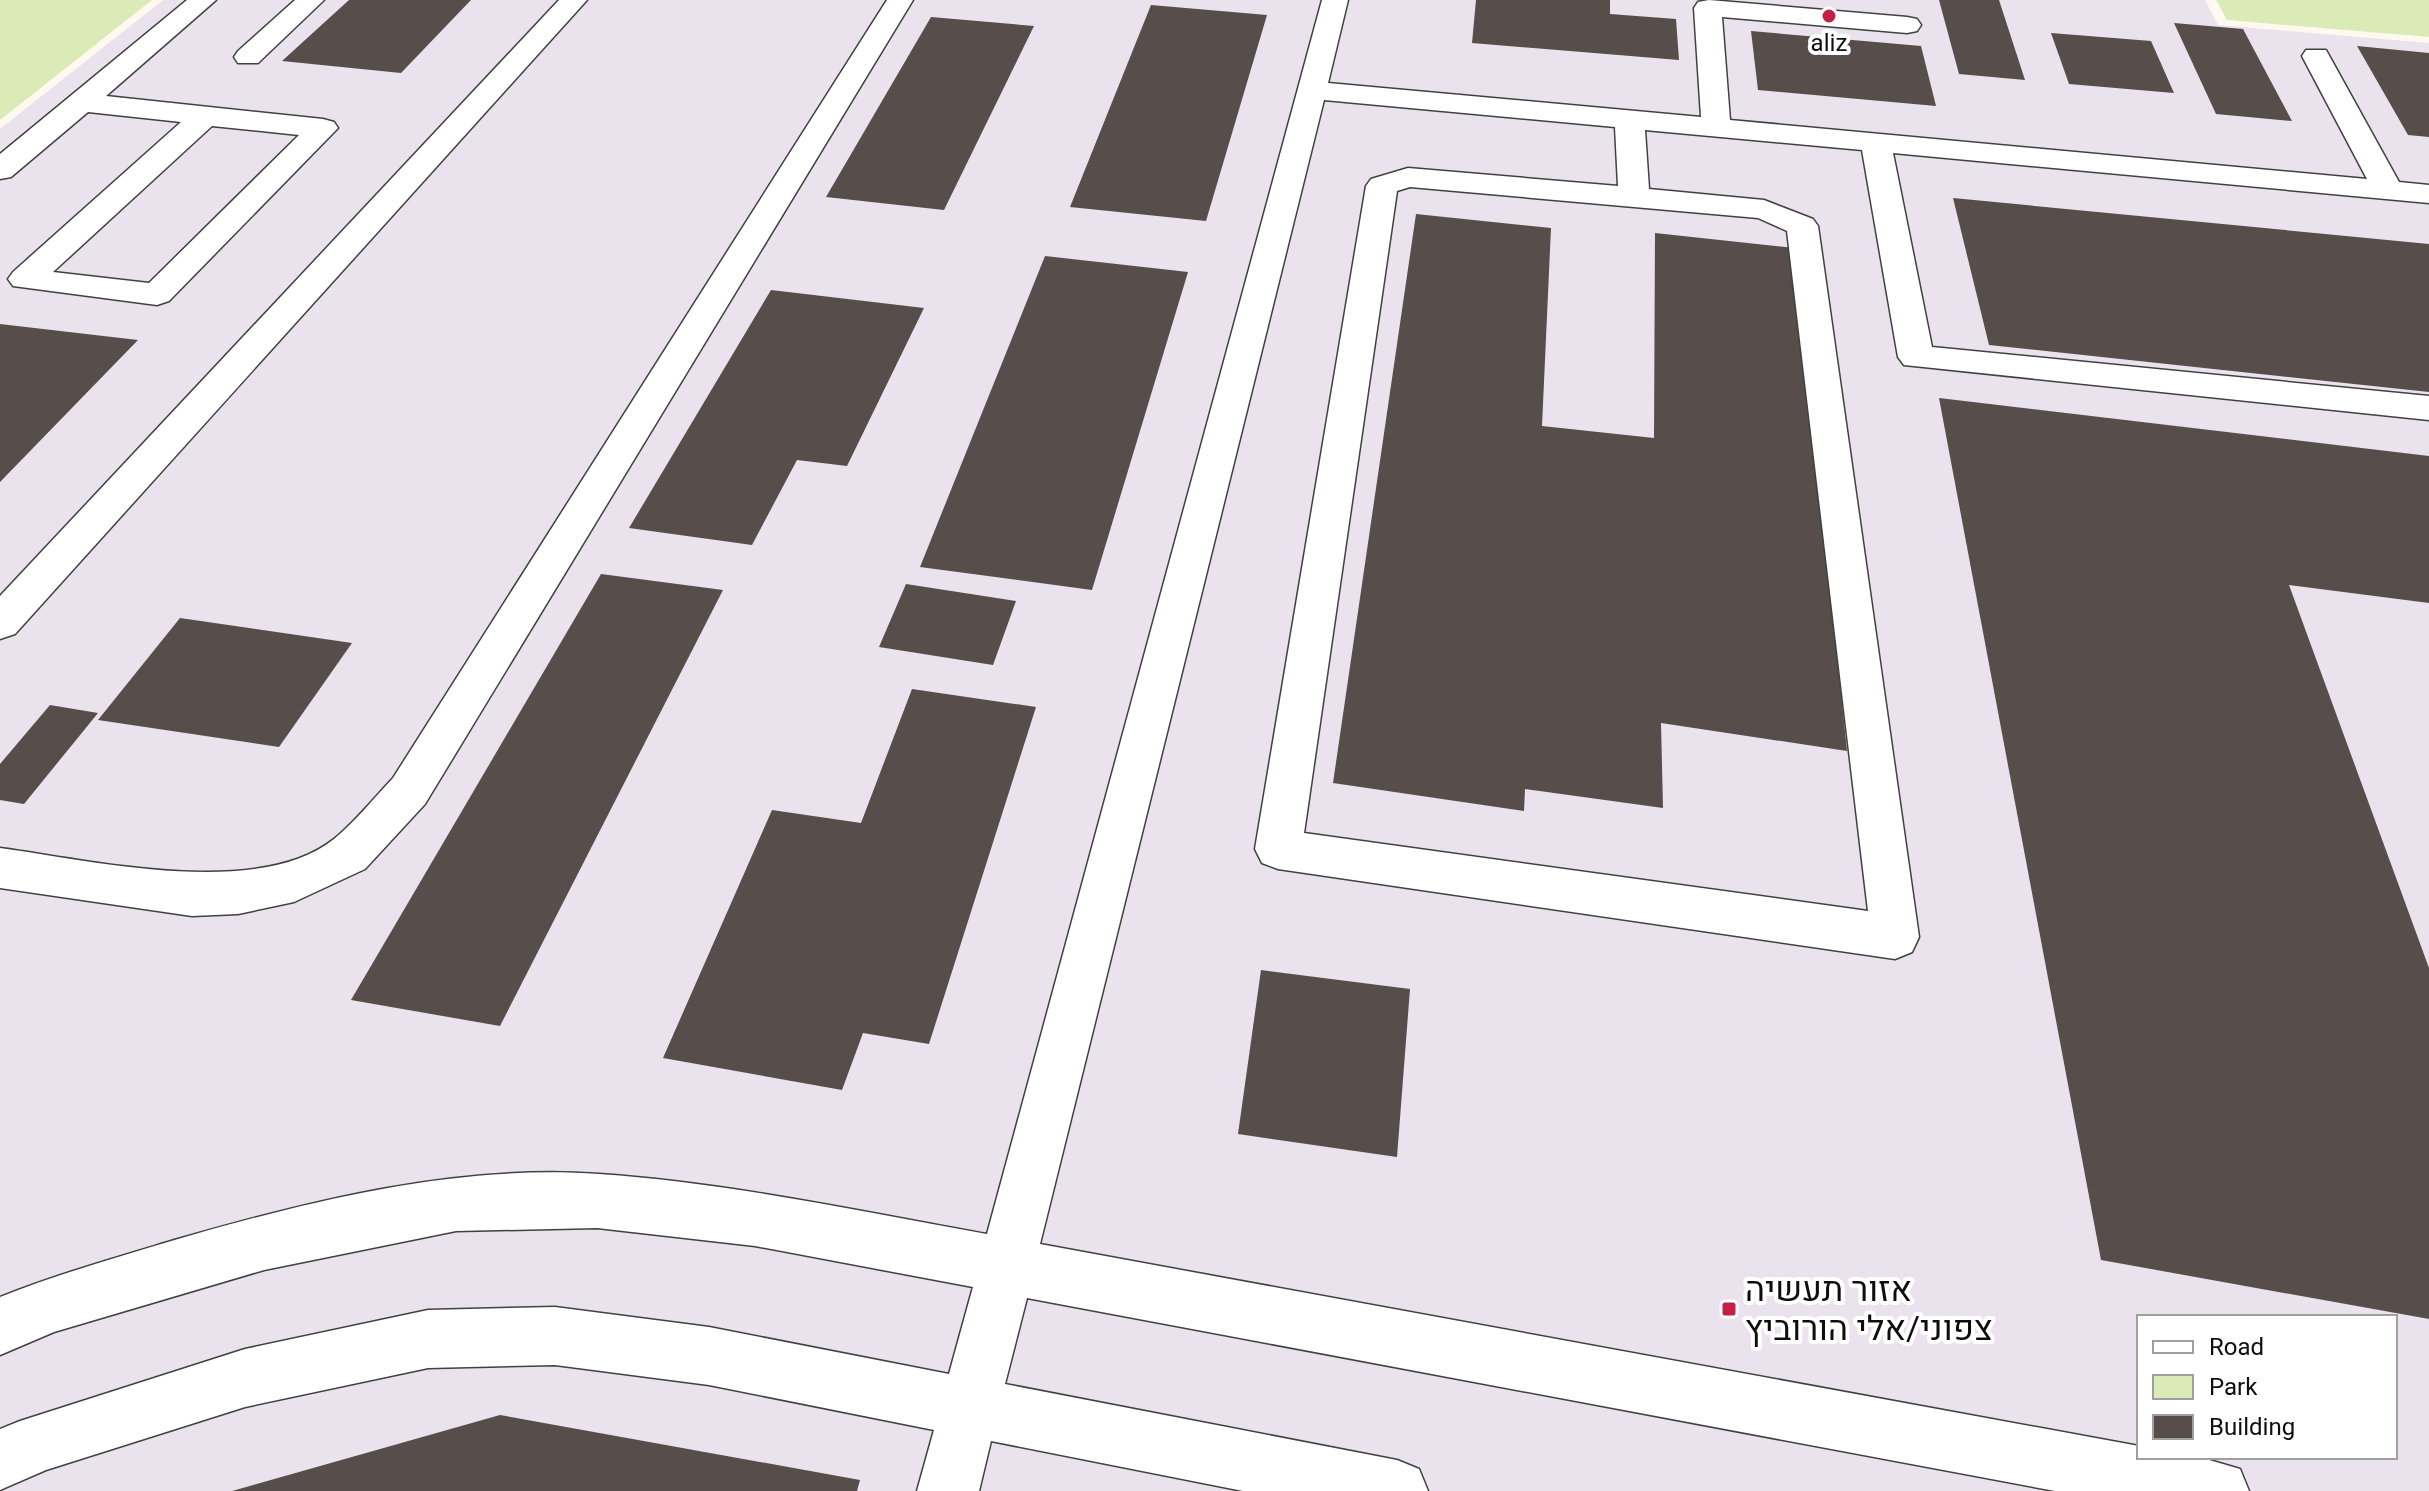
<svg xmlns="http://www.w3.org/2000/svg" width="2429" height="1491" viewBox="0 0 2429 1491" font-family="Georgia,Heebo,serif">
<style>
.industrial{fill:#eae2ed;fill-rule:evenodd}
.green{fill:#daebb7}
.building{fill:#574d4a}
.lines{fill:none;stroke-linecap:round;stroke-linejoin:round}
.minor-casing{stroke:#414141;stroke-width:3}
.minor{fill:#fff;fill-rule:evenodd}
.poi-dot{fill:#c42043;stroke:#fff;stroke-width:3}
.labels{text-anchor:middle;stroke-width:8;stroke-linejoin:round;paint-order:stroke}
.far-poi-label{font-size:24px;fill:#0e0e0e;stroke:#fff}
.near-poi-label{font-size:34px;fill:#0e0e0e;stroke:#fff;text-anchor:start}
</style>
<rect width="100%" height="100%" fill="#fff9ef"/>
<path class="industrial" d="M163,0H2205L2218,25L2429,43V1491H0V129ZM2139,1317H2395V1457H2139Z"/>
<g class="green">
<polygon points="0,0 152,0 0,120"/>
<polygon points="2216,0 2429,0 2429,37 2227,20"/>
</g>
<g class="building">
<polygon points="349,0 471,0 401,73 282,61"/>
<polygon points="1476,0 1610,0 1610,14 1676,19 1679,60 1472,43"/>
<polygon points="1939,0 1999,0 2025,80 1959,74"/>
<polygon points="1151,5 1267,15 1206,221 1070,207"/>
<polygon points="931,17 1034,26 944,210 826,197"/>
<polygon points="2174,23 2243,29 2292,121 2216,114"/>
<polygon points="1751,31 1921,46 1936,106 1758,90"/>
<polygon points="2051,33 2151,41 2174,93 2069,84"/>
<polygon points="2357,46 2429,53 2429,137 2408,135"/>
<polygon points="1953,198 2429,244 2429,392 1989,345"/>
<polygon points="1416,214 1551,228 1542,426 1654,438 1655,233 1795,248 1847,751 1661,723 1663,808 1525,789 1524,811 1333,783"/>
<polygon points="1045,256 1188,272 1092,590 920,567"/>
<polygon points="771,290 924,308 847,466 797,460 752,545 629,528"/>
<polygon points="0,324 138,340 0,482"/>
<polygon points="1939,398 2429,456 2429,603 2289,585 2429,968 2429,1319 2101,1260"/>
<polygon points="601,574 723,590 500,1026 351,1000"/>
<polygon points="906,584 1016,601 993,665 879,647"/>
<polygon points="180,618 352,643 279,747 98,720"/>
<polygon points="912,689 1036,707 929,1044 863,1033 842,1090 663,1058 772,810 861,823"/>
<polygon points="50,705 98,713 24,804 0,800 0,764"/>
<polygon points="1261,970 1410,989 1397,1157 1238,1134"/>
<polygon points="500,1415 860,1480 857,1491 232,1491"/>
</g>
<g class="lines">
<defs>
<g id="minor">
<path d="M187,0H216L106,96L323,119L334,122L338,128L169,301L157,305L13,286L8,279L13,272L181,122L88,112L11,177L0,179V154ZM212,126L299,135L149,283L53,272Z"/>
<polygon points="295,0 324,0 258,63 238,63 234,57 238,51"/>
<polygon points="559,0 587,0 15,634 0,639 0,596"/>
<path d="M887,0H913L425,804L365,869L294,902L238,914L192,916L0,888V848C90,860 258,900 334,839C355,822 374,798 393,778Z"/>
<path d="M1322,0H1348L1328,83L1701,117L1694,8L1698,2L1709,0L1907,17L1917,19L1921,25L1917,31L1907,33L1722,17L1730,120L2367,179L2302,56L2306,50H2326L2399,182L2429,185V203L1893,153L1932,347L2429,396V420L1904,365L1898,357L1862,150L1645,130L1649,189L1764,200L1813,219L1818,226L1919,937L1912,952L1895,959L1278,869L1262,863L1255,849L1366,186L1371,179L1408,168L1618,186L1615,127L1324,100L1040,1244L2139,1446V1457H2199L2240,1469L2249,1491H2055L1027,1298L1005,1384L1397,1460L1419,1469L1428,1491H1243L991,1441L979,1491H917L934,1430L709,1385L555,1365L428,1368L245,1407L46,1470L0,1490V1429L20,1421L245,1349L428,1310L555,1307L709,1327L949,1374L973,1287L755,1246L597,1228L456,1231L264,1270L54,1332L0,1355V1297C58,1274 118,1257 178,1239C313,1200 458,1164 599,1174C730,1183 859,1211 987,1234ZM1410,187L1758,218L1787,231L1868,911L1304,833L1397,191Z"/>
</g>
</defs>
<use href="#minor" class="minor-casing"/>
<use href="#minor" class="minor"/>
</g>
<g class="poi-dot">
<circle cx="1829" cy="16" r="8"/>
<rect x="1721" y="1301" width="16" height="16" rx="4"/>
</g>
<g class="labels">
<g class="far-poi-label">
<text x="1829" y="51">aliz</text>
</g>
<g class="near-poi-label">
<text x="1745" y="1301">אזור תעשיה<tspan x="1745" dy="39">צפוני/אלי הורוביץ</tspan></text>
</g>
</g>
<rect x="2137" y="1315" width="260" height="144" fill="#ffffff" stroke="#9f9f9f" stroke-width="2"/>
<rect x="2153" y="1341" width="40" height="12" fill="#ffffff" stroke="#9f9f9f" stroke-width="2"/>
<text x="2209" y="1355" font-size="24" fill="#0e0e0e">Road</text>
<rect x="2153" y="1375" width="40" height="24" fill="#daebb7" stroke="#9f9f9f" stroke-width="2"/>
<text x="2209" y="1395" font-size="24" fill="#0e0e0e">Park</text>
<rect x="2153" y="1415" width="40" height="24" fill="#574d4a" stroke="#9f9f9f" stroke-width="2"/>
<text x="2209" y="1435" font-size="24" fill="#0e0e0e">Building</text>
</svg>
